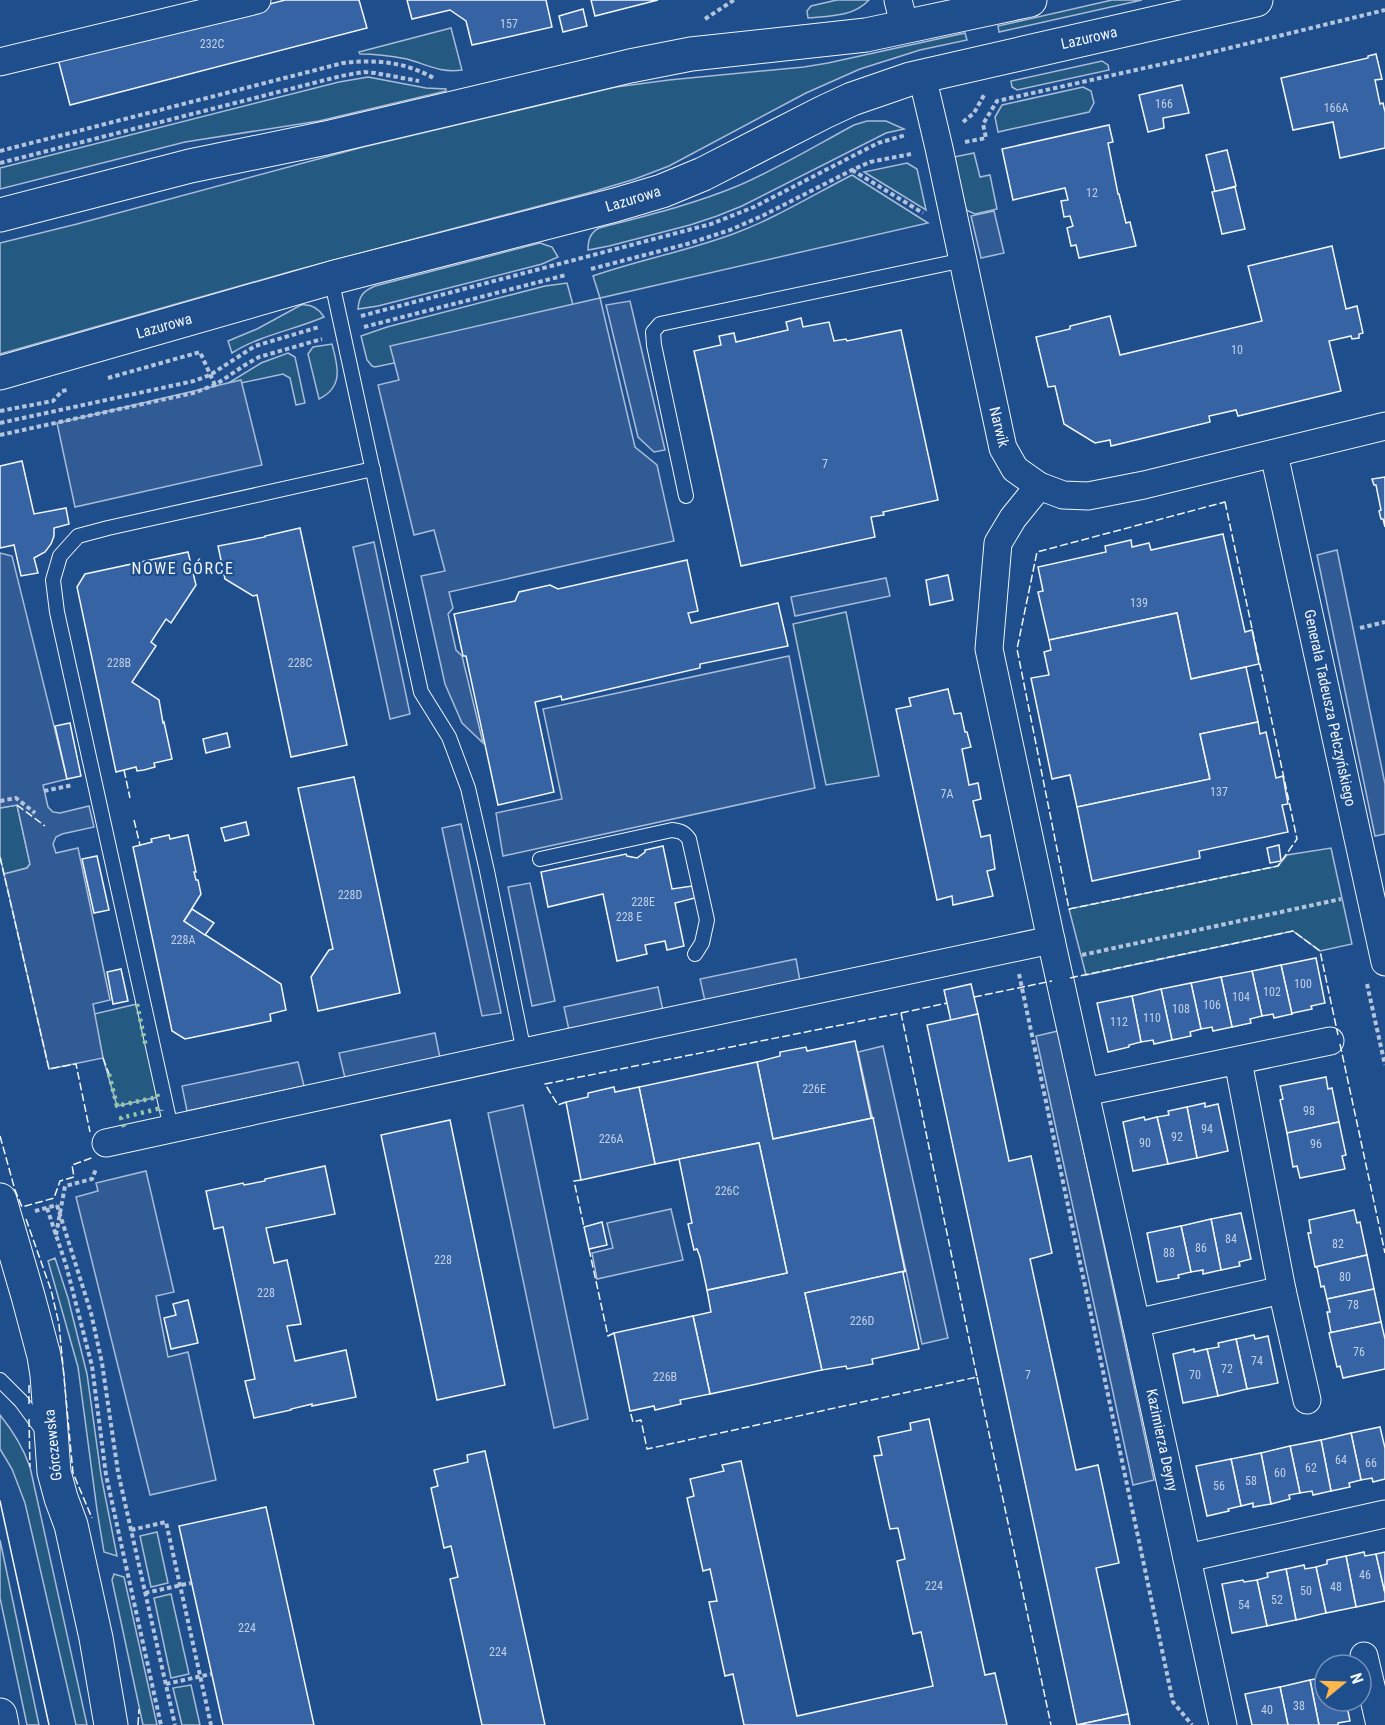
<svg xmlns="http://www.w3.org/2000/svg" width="1385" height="1725" viewBox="0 0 1385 1725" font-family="'Roboto Condensed',sans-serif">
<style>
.green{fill:#245a82;stroke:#a8bbd7;stroke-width:1.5}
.parking{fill:#305b95;stroke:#a8bbd7;stroke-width:1.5}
.building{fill:#3563a3;stroke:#f2f6ff;stroke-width:1.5}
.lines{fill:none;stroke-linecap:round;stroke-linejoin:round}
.service-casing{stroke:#f2f6ff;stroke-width:16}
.minor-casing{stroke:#f2f6ff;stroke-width:29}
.secondary-casing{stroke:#f2f6ff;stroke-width:35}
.path{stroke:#b3c4dc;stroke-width:4;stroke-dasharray:4.5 3;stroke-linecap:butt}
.service{stroke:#1f4e8c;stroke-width:14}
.minor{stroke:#1f4e8c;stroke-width:27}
.secondary{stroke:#1f4e8c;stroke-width:33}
.tram{stroke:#f2f6ff;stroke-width:1.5}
.hedge{stroke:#97c8a6;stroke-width:4.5;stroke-dasharray:3 4.5;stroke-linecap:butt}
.fence{stroke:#f2f6ff;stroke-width:1.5;stroke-dasharray:8 3;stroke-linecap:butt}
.labels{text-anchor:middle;stroke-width:4.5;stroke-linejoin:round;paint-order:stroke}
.number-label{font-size:12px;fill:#c3d1e8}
.street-label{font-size:15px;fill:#f2f6ff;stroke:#1f4e8c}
.neighbourhood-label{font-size:16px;letter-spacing:1.5px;fill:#f2f6ff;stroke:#1f4e8c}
</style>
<rect width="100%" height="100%" fill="#1f4e8c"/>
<g class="green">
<path d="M837,0H869C853,17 830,16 808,18L807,11L811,6Z"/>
<polygon points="1112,0 1142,0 999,32 998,26"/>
<path d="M451,28L462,70C440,73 428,65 407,59C391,56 377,54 360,54L359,52Z"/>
<polygon points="965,33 967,40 920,50 860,69 806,93 669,166 635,179 592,192 289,272 0,354 0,243 77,224 363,147 616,87 669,80 804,67 828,63"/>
<polygon points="1102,61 1108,65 1109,70 1017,90 1012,87 1011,81"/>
<polygon points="368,77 426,88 446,89 446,91 319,121 185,142 0,189 0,168 339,82"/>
<polygon points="1083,87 1091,91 1094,103 1089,112 998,132 995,117 1002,105"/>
<path d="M867,121H886L904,129L886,133L742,206L717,216L690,225L609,246L588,250C588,240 590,233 599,228C645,216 691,205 735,187C776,170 815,146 854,125Z"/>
<polygon points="974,153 980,177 990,175 997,209 975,214 966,210 954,157"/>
<polygon points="907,163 917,169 926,210 864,172"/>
<path d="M852,175L928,223L600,298L593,276C639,260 687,251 733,234C774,219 813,195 852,175Z"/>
<path d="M540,243L552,247L558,257L542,264L378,306L358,309C359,296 363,291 375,286Z"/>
<polygon points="567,283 579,327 421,363 394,363 375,367 372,366 367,360 361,336 387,327 545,286"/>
<path d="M301,305C311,304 319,309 324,317C294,330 260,335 232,353L228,341L257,329Z"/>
<path d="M332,344C338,366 344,387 319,399L308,354L313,347Z"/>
<polygon points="288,353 295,357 305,403 296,405 290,378 283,374 222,387 261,363"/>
<polygon points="846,612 879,776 826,785 793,624"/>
<polygon points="17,805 30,864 27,868 4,874 0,857 0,808"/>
<polygon points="1331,848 1352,944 1320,951 1293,931 1086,975 1069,909 1278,866 1287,855"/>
<polygon points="137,1004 158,1097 117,1106 103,1058 94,1014"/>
<polygon points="55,1258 68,1298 87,1374 101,1475 117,1556 104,1552 97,1510 78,1367 48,1261"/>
<path d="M0,1415C13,1431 23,1447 30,1467L87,1725H76L25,1503L12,1469L0,1449Z"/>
<polygon points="157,1532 168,1583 151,1587 140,1536"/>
<polygon points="0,1540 39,1725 27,1725 0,1598"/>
<polygon points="114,1574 124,1577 157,1725 143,1725 112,1580"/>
<polygon points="171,1594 189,1674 171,1678 154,1598"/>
<polygon points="191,1685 200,1725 182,1725 173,1688"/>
</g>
<g class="parking">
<polygon points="994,211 1004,253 981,258 971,216"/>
<polygon points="600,298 635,447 657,465 674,541 449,592 453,608 448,614 456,650 462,656 483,743 462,723 445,684 421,576 445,571 434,530 414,535 378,385 399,380 390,346"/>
<polygon points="630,301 665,450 654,452 638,437 606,305"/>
<polygon points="241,380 262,465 75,507 57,423"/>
<polygon points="374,542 410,714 390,719 353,547"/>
<polygon points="1337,550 1385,784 1385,834 1375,836 1317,555"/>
<polygon points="0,553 12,556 67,779 43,785 48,807 53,812 60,813 89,806 94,827 62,834 56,837 53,844 56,853 78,848 110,1000 93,1004 103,1058 49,1069 4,874 27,868 30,864 17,805 0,808"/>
<polygon points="886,578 890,596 795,616 791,597"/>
<polygon points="789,656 815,788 503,856 496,813 562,799 543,709"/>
<polygon points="461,824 501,1013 482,1016 442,828"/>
<polygon points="530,883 555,1001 532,1006 508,887"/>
<polygon points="796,959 800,981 705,1001 700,979"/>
<polygon points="658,987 663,1011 569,1030 564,1007"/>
<polygon points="1058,1031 1154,1480 1133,1485 1036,1036"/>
<polygon points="435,1033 440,1058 345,1078 339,1053"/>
<polygon points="883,1046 948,1338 922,1344 858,1052"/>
<polygon points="298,1062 304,1086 187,1111 182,1086"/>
<polygon points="523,1105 588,1419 554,1428 488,1113"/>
<polygon points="146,1171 174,1292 156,1296 168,1357 188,1352 216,1480 150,1495 76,1197 98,1191 96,1183"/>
<polygon points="671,1209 683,1260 597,1279 592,1253 613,1248 607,1223"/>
</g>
<g class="building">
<polygon points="285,0 359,0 367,28 70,105 58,59"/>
<polygon points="407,0 546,0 552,27 472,45 466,21 450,10 412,19"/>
<polygon points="591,0 658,0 595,16"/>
<polygon points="583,9 587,26 563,32 559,16"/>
<polygon points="1376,54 1382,79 1375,80 1380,104 1383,103 1385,112 1385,148 1340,158 1333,122 1293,130 1281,78 1368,58 1368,56"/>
<polygon points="1182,85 1189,113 1163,118 1164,128 1148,132 1139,95"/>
<polygon points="1109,125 1113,142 1108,143 1118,194 1119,194 1126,223 1130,222 1136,246 1079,258 1076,245 1071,246 1067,228 1073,226 1070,216 1064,217 1061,201 1068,200 1065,188 1013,200 1002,149"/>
<polygon points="1227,150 1236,186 1215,192 1206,155"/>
<polygon points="1235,187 1245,229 1222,234 1212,192"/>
<polygon points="1332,246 1346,309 1357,306 1363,333 1359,334 1359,338 1352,339 1351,336 1329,341 1341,391 1238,416 1236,410 1209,416 1210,422 1111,446 1110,440 1095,443 1064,424 1055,386 1048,387 1036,337 1070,329 1070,326 1110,316 1120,355 1262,321 1248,266"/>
<polygon points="801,318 803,327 829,322 834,341 846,339 847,341 901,330 938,500 883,512 884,515 871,517 875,537 741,566 694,351 721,345 719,336 734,333 736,342 788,330 786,322"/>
<polygon points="22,461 34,514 66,508 69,524 54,528 54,536 51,544 45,552 34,558 38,573 21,576 14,545 0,548 0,466"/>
<polygon points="1385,477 1385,527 1383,519 1381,519 1379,511 1381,510 1376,485 1374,485 1372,479"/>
<polygon points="300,528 347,745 291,757 257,595 253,596 225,579 218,546 265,537 265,536"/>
<polygon points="1223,534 1245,632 1252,630 1259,664 1191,679 1177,613 1049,640 1038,592 1043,591 1038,567 1106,552 1105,546 1131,540 1132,547 1149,543 1151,550"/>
<polygon points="188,552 196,585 171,623 166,619 151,642 156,646 132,682 159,700 163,723 164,722 172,759 154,763 155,767 144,770 137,771 136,767 116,772 77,587 85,574"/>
<polygon points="687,560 698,611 688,613 691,623 778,603 788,646 700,664 700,668 562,700 561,696 535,702 554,792 498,805 466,656 463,656 454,614 515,601 519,592 550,585 558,589"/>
<polygon points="948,575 953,600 930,605 926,580"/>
<polygon points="1177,613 1191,679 1246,667 1258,722 1200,734 1210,779 1077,807 1070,775 1052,779 1031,678 1049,675 1044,652 1051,650 1049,640"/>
<polygon points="948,689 954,714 961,713 965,732 967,732 971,747 962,749 969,785 978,783 981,799 973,801 981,837 990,835 995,869 987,871 993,896 953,905 952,896 937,900 896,709 911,706 909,698"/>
<polygon points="1258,722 1260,734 1266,732 1276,778 1283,776 1288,804 1282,805 1288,832 1199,851 1200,858 1092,881 1077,807 1210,779 1200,734"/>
<polygon points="70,723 81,776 67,779 55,726"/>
<polygon points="227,733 230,747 206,753 203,739"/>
<polygon points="354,777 400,993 318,1011 311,977 329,950 333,949 298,788"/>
<polygon points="246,822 249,835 225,841 221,828"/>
<polygon points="169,835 170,839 188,835 196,872 194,872 196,880 198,880 201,894 184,921 281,984 286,1010 270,1014 271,1021 185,1039 172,1031 133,847 152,842 151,839"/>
<polygon points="1279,845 1281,861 1270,863 1267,848"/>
<polygon points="663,846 672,889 692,886 695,898 675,903 684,946 667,950 665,941 645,945 647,954 617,961 603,894 548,907 541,872 626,854 627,856 637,858 645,852 645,850"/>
<polygon points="97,856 109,910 94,913 82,859"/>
<polygon points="192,909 214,923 205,935 184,921"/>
<polygon points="1316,958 1325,1003 1311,1006 1312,1009 1293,1013 1292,1014 1281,965"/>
<polygon points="1281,965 1292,1014 1274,1018 1273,1014 1262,1016 1252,971"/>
<polygon points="121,969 128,1001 113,1004 107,972"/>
<polygon points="1252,971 1262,1016 1250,1019 1251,1023 1232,1027 1221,977"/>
<polygon points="1221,977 1232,1027 1213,1031 1212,1027 1201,1029 1191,983"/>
<polygon points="1191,983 1201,1029 1190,1032 1191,1036 1172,1040 1161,989"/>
<polygon points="971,984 978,1014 951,1021 944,990"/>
<polygon points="1161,989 1172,1040 1154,1044 1153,1040 1141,1042 1132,996"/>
<polygon points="1132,996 1141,1042 1129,1045 1129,1047 1108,1052 1097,1003"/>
<polygon points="978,1014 1009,1161 1031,1156 1052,1253 1030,1259 1076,1470 1098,1465 1119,1563 1096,1568 1128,1714 1077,1725 927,1025"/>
<polygon points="855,1041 871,1117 873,1118 773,1139 757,1062 780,1056 780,1052 806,1047 807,1051"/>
<polygon points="757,1062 773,1139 873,1118 905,1271 805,1293 822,1370 710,1394 693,1316 711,1312 707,1290 787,1273 759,1143 655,1164 639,1087"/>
<polygon points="1326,1077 1328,1089 1332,1088 1339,1122 1287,1133 1280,1100 1283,1099 1280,1086"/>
<polygon points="614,1087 615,1092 639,1087 655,1164 581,1180 566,1102 588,1097 588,1093"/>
<polygon points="1205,1103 1205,1107 1218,1104 1228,1151 1197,1158 1187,1107"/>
<polygon points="1187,1107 1197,1158 1168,1164 1157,1117 1169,1115 1168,1111"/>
<polygon points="1144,1117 1145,1120 1157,1117 1168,1164 1133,1171 1123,1122"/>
<polygon points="450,1120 505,1385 437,1400 381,1135"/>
<polygon points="1339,1122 1346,1155 1342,1156 1345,1169 1300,1178 1297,1166 1293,1167 1287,1133"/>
<polygon points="759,1143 787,1273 707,1290 700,1257 697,1249 694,1250 688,1224 692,1223 679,1159"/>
<polygon points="325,1166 335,1214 266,1228 274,1263 287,1260 301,1324 287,1326 295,1361 346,1350 356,1397 312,1406 312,1404 291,1409 291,1410 254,1418 245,1381 255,1379 223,1227 214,1229 206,1191 243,1183 244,1185 265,1181 265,1179"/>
<polygon points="1354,1210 1357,1223 1360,1222 1367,1255 1315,1267 1308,1233 1311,1233 1309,1220"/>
<polygon points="1241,1213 1251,1259 1239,1262 1240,1266 1221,1270 1211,1219"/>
<polygon points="1211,1219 1221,1270 1203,1274 1203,1270 1191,1272 1181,1226"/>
<polygon points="602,1222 607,1245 589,1249 584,1227"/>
<polygon points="1181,1226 1191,1272 1178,1275 1179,1278 1157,1282 1147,1233"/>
<polygon points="1367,1255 1374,1289 1327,1299 1324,1286 1321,1287 1317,1267 1315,1267"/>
<polygon points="905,1271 903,1273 919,1349 872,1359 873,1364 847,1369 846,1366 822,1370 805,1293"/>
<polygon points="1374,1289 1381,1322 1329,1333 1331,1332 1327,1312 1330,1312 1327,1299"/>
<polygon points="188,1300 198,1343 171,1349 164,1318 176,1315 173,1304"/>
<polygon points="693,1316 710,1394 680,1400 681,1404 655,1410 654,1406 630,1411 614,1333"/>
<polygon points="1381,1322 1385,1339 1385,1369 1343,1378 1340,1366 1337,1367 1329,1333"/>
<polygon points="1254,1335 1255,1339 1268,1336 1278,1383 1247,1389 1236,1339"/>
<polygon points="1236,1339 1247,1389 1218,1396 1207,1349 1219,1347 1218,1343"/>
<polygon points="1194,1349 1194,1352 1207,1349 1218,1396 1183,1403 1173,1354"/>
<polygon points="929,1419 985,1675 995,1673 1007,1725 744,1725 733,1674 725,1676 709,1602 717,1601 710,1569 703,1571 687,1498 694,1496 690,1479 724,1471 722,1465 741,1461 797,1716 933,1686 921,1632 913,1634 897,1561 905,1559 898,1528 890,1529 874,1456 882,1455 878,1437 911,1430 910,1423"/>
<polygon points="1380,1427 1385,1448 1385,1479 1373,1482 1372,1478 1361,1480 1351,1433"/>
<polygon points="1351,1433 1361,1480 1349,1483 1350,1487 1331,1491 1321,1440"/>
<polygon points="1321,1440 1331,1491 1313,1495 1312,1491 1300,1493 1290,1446"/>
<polygon points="1290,1446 1300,1493 1289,1495 1290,1499 1271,1504 1261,1453"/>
<polygon points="485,1451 545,1725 482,1725 450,1579 458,1577 451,1546 444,1548 431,1488 438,1486 434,1470 468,1462 467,1455"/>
<polygon points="1261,1453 1271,1504 1253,1507 1253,1503 1241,1506 1231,1459"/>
<polygon points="1231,1459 1241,1506 1228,1509 1229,1511 1207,1516 1196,1466"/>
<polygon points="266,1507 314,1725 223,1725 179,1526"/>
<polygon points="1364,1552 1365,1556 1376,1554 1385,1593 1385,1601 1356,1607 1346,1556"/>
<polygon points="1385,1552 1385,1593 1376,1554"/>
<polygon points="1346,1556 1356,1607 1326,1613 1316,1567 1327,1564 1327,1560"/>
<polygon points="1304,1565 1305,1569 1316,1567 1326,1613 1296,1620 1286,1569"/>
<polygon points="1286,1569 1296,1620 1267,1626 1257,1580 1268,1577 1267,1573"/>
<polygon points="1243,1580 1244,1582 1257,1580 1267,1626 1232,1633 1222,1584"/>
<polygon points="1325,1677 1325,1701 1346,1701 1350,1721 1338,1723 1338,1725 1319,1725 1310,1680"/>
<polygon points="1310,1680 1319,1725 1288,1725 1280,1687"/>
<polygon points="1280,1687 1288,1725 1252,1725 1245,1694"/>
<polygon points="1128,1714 1130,1725 1077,1725"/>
</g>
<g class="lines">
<defs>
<g id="service">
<polyline points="331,278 421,692 449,737 468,788 487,871 524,1052"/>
<polyline points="686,496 654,345 653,332 660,324 964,260"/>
<path d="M540,859L672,830C680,831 684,832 689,839L707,920L702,943L695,954"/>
<polyline points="171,1128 57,612 53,580 60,556 78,536 108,528 373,469"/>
<polyline points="0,1380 21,1401 44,1432"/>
</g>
<g id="minor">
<polyline points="898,0 905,28"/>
<polyline points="0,62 257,0"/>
<polyline points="922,76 939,148 1003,448 1015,469 1039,486 1063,495 1088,496 1144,485 1385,426"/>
<polyline points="1274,454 1385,962"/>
<polyline points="1051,940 1136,1323 1223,1725"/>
<polyline points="1238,1061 1282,1290 1307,1400"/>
<polyline points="1085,1092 1330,1041"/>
<polyline points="106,1143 524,1052 1051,940 989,649 998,543 1013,518 1039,486"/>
<polyline points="1136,1323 1282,1290"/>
<polyline points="1187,1558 1385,1514"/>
<polyline points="1364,1656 1380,1725"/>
</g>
<g id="secondary">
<polyline points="0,215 190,166 326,138 630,66 691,54 866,35 1030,0"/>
<polyline points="0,373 331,278 615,205 662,191 703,174 824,112 852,99 910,79 1256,0"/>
<polyline points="0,1200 28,1296 44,1356 47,1375 54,1472 61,1498 71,1525 96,1638 111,1725"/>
<polyline points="0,1715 2,1725"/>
</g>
</defs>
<use href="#service" class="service-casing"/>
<use href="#minor" class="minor-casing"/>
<use href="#secondary" class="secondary-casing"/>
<g class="path">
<polyline points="705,19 734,0"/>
<polyline points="963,122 974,113 984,95"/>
<polyline points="965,142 986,138 983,124 997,101 1176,61 1385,10"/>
<path d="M0,151L343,63C375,59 407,62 435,79"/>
<polyline points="0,163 341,76 364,72 375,73 419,81"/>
<polyline points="852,170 923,213"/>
<polyline points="591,269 687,244 730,230 762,216 852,170 870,162 911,154"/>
<polyline points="361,316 711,224 754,207 878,143 906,135"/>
<polyline points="364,327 566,275"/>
<polyline points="108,378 200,352 215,385"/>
<polyline points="0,411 53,401 62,391 67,390"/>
<polyline points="0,423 194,381 210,375 255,346 319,327"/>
<polyline points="0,435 193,393 215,385 245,365 259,357 322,339"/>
<polyline points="1360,628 1385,622"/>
<polyline points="44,791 73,785"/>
<polyline points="0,801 16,798 35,813"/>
<polyline points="1082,955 1341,899"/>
<polyline points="1019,974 1173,1702 1192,1725"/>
<polyline points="1367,984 1385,1065"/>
<polyline points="57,1205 91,1313 102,1363 118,1472 175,1725"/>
<polyline points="47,1208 66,1265 92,1366 106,1475 161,1725"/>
<polyline points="35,1211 57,1205"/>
<polyline points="56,1235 65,1186 92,1179 96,1169"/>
<polyline points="131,1530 166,1522 211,1725"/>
<polyline points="145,1593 191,1583"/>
<polyline points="166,1684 211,1674"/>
</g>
<use href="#service" class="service"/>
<use href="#minor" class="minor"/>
<use href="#secondary" class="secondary"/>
<polyline class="tram" points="0,1501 49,1725"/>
<g class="hedge">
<polyline points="137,1004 146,1047"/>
<polyline points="109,1074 117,1106 158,1097 157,1094"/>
<polyline points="124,1127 121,1118 161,1108 161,1111"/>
</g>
<g class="fence">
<polygon points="1225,502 1297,839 1278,866 1069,909 1017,649 1037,552"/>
<polyline points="124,770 130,798"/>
<polyline points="17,805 45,826"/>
<polyline points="134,820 140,845"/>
<polyline points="0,857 49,1069 76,1064 90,1132"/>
<polyline points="1070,978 1293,931 1320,951 1338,1035"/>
<polyline points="974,997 1052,981"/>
<polyline points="901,1013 947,1003"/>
<polyline points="1340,1044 1385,1253"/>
<polyline points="103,1058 109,1074"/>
<polyline points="566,1102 558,1105 545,1084 901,1013 977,1377 647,1449 641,1420 633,1422 630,1411"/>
<polyline points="0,1136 15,1190 22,1207 54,1198 60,1181 74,1177 72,1165 94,1157"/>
<polyline points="581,1180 574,1181 584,1227"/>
<polyline points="26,1219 51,1290 59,1324 73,1473 92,1518"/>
<polyline points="589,1249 608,1336 614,1333"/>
<polyline points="977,1377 1051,1725"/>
<polyline points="29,1385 29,1404"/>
<polyline points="29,1419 30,1467"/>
<polyline points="138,1725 139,1709"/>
</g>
</g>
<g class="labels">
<g class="number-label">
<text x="509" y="28">157</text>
<text x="212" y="48">232C</text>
<text x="1164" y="108">166</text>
<text x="1336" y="112">166A</text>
<text x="1092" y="197">12</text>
<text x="1237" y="354">10</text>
<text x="825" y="468">7</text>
<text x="1139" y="607">139</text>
<text x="119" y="667">228B</text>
<text x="300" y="667">228C</text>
<text x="1219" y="796">137</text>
<text x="947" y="798">7A</text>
<text x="350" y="899">228D</text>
<text x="643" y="906">228E</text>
<text x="629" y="921">228 E</text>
<text x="183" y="944">228A</text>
<text x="1303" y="988">100</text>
<text x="1272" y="996">102</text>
<text x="1241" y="1001">104</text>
<text x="1212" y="1009">106</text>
<text x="1181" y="1013">108</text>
<text x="1152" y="1022">110</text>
<text x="1119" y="1026">112</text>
<text x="814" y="1093">226E</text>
<text x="1309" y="1115">98</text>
<text x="1207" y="1133">94</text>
<text x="1177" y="1141">92</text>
<text x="611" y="1143">226A</text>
<text x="1145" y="1147">90</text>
<text x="1316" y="1148">96</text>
<text x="727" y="1195">226C</text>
<text x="1231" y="1243">84</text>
<text x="1338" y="1248">82</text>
<text x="1201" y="1252">86</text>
<text x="1169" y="1257">88</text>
<text x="443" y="1264">228</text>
<text x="1345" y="1281">80</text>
<text x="266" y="1297">228</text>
<text x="1353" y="1309">78</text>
<text x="862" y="1325">226D</text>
<text x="1359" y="1356">76</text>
<text x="1257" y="1365">74</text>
<text x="1227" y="1373">72</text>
<text x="1028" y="1379">7</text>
<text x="1195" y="1379">70</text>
<text x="665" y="1381">226B</text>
<text x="1341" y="1464">64</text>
<text x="1371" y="1467">66</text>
<text x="1311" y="1472">62</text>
<text x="1280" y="1477">60</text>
<text x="1251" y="1485">58</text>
<text x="1219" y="1490">56</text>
<text x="1365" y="1579">46</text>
<text x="934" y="1590">224</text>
<text x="1336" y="1591">48</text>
<text x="1306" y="1595">50</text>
<text x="1277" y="1604">52</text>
<text x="1244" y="1609">54</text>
<text x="247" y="1632">224</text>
<text x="498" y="1656">224</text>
<text x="1299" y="1710">38</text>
<text x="1267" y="1714">40</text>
</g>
<g class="street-label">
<text transform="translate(1089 38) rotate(-13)" y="5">Lazurowa</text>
<text transform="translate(633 199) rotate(-17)" y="5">Lazurowa</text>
<text transform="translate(164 326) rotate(-16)" y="5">Lazurowa</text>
<text transform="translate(999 427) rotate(76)" y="5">Narwik</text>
<text transform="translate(1330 708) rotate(78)" y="5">Generała Tadeusza Pełczyńskiego</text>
<text transform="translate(1162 1440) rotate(78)" y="5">Kazimierza Deyny</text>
<text transform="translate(53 1445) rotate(-96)" y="5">Górczewska</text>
</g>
<g class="neighbourhood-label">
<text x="183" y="574">NOWE GÓRCE</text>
</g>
</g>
<g transform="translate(1343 1683) rotate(71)"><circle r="28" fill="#1f4e8c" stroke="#7391ba" stroke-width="1.5"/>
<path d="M0-4.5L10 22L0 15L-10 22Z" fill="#ffb74d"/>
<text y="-9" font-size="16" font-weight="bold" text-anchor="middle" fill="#f2f6ff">N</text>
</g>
</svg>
